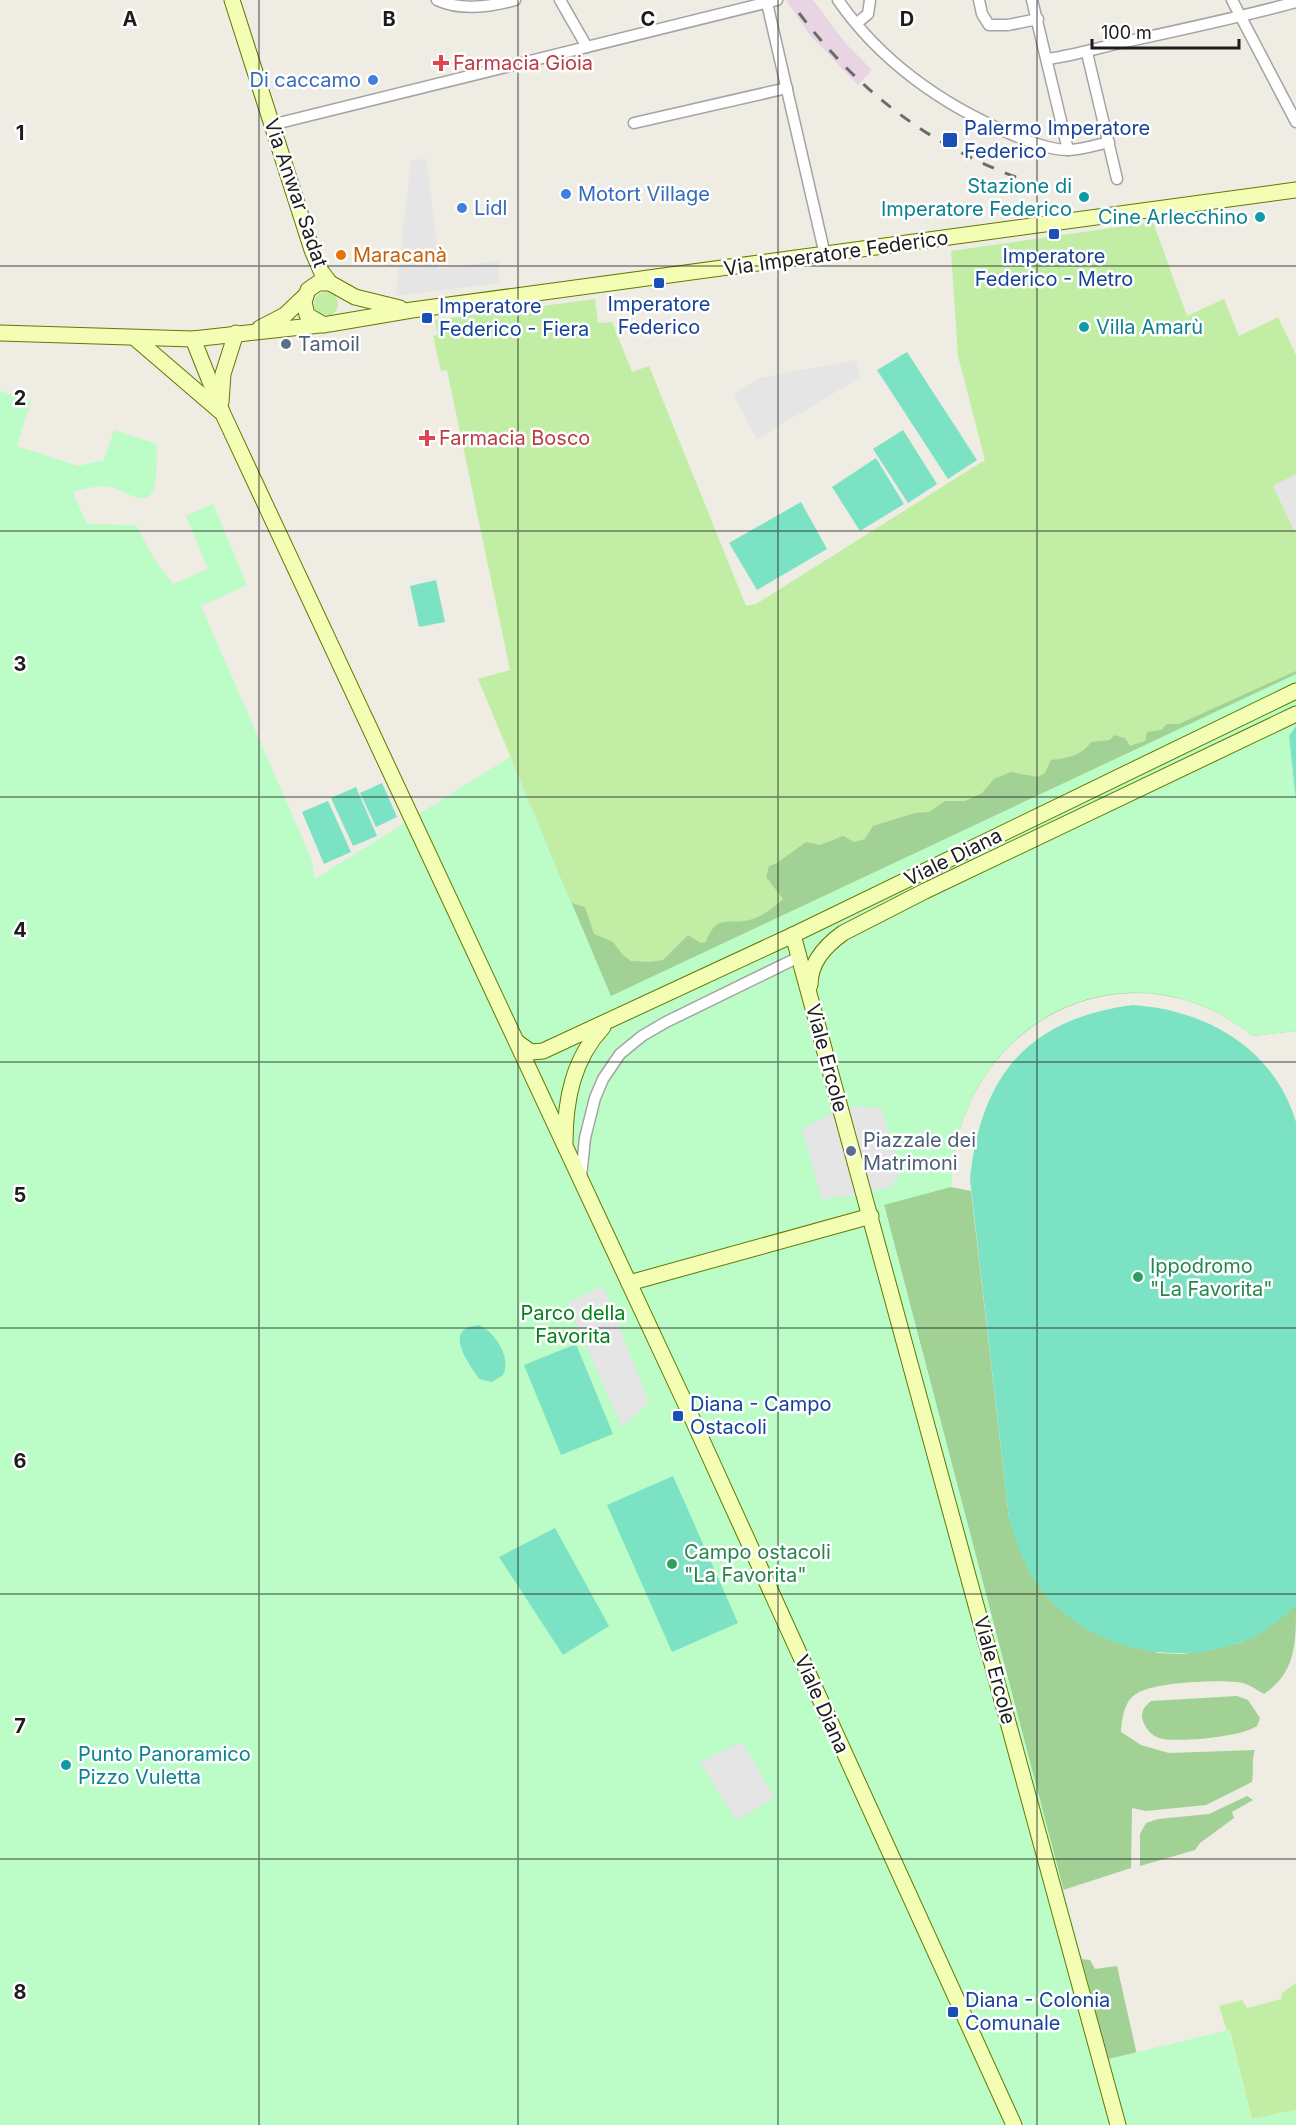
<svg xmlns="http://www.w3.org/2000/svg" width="1296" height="2125" viewBox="0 0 1296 2125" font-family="Inter,sans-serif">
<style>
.industrial{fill:#e9d4e3}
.grass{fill:#c2eda5}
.forest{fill:#a1d195}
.park{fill:#bcfcc7}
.pitch{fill:#7be3c4}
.parking{fill:#e5e5e5}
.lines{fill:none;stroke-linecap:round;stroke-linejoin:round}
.street-casing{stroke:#a4a4a4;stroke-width:13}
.secondary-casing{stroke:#617900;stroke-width:17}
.street{stroke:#fff;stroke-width:10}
.secondary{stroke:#f3fdb3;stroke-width:15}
.rail{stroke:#6b6b6b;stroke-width:3;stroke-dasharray:12 12;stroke-linecap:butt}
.grid{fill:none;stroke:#1d1d1d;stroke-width:1.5;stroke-opacity:0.55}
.health-dot{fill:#e0444e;stroke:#fff;stroke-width:2}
.shop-dot{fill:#3f7fe0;stroke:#fff;stroke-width:2}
.transit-dot{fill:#1a4fb4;stroke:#fff;stroke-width:2}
.culture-dot{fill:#0f9aa8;stroke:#fff;stroke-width:2}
.food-dot{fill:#e8710a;stroke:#fff;stroke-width:2}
.service-dot{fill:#5c6f8a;stroke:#fff;stroke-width:2}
.leisure-dot{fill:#2e9e5b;stroke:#fff;stroke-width:2}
.labels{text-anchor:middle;stroke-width:5;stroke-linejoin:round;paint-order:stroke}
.health-label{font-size:20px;fill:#be3a42;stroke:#fff;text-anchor:start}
.shop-label{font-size:20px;fill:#366cbe;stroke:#fff;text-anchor:start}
.transit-label{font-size:20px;fill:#164399;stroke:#fff;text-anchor:start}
.culture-label{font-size:20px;fill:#0d838f;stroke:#fff;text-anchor:end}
.street-label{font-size:20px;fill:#1d1d1d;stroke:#fff}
.food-label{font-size:20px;fill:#c56008;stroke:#fff;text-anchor:start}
.service-label{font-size:20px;fill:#4e5e75;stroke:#fff;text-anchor:start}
.leisure-label{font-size:20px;fill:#27864d;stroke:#fff;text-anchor:start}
.park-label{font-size:20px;fill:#05821a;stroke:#fff}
.grid-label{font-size:20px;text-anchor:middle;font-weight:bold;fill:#1d1d1d;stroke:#fff;stroke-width:5;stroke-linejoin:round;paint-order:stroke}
</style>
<rect width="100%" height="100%" fill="#efece3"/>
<polygon class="industrial" points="786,0 813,0 846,44 872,70 858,85 809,34"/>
<g class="grass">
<polygon points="1153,222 1187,316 1224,299 1239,336 1278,317 1296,355 1296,674 611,996 478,679 510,670 447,370 441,371 433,336 438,335 435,320 595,299 598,323 612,322 632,372 649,366 746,606 756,604 985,460 958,356 951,251"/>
<circle cx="326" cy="304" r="12"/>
<polygon points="1296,1983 1296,2110 1252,2119 1230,2031 1227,2031 1219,2006 1242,2000 1247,2008 1281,1999 1282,1993"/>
</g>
<g class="forest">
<path d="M1296,671V687L596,1018L510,757L572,903L585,907L594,934L613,942L623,955L631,961L650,962L663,960L688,935L701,943L706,942C716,913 729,925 749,920C761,917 774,908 783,899L766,877L769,866L777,863L806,842L820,845L843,836L854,842L865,839L873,826L915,813L929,812L945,801H965L982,793L994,779L1011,772L1038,777L1045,773L1051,760C1068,758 1081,756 1091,742L1110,740L1114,735L1125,738L1130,746L1145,741L1147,732L1161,730L1167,724H1179Z"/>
<path d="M1296,726L1291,762L1296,800V1031L1253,1036C1124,933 954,1027 951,1187L971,1191L1009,1518L1157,1653L1183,1654L1240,1643L1296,1605C1296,1644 1296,1672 1264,1694C1257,1690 1250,1685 1243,1683C1222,1679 1153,1682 1136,1694C1124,1701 1122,1719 1121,1732L1141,1745L1169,1753L1255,1750C1251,1761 1254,1770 1252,1782L1206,1805L1146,1811L1132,1808L1131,1868L1063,1890L884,1205L829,957Z"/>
<path d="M1237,1696L1248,1700L1260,1718L1257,1726C1241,1737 1183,1742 1163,1739C1154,1738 1146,1730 1143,1721C1140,1712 1144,1707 1151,1701Z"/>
<polygon points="1247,1796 1253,1800 1232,1812 1234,1818 1200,1843 1195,1850 1140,1866 1140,1834 1146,1823 1158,1819 1209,1814"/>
<polygon points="1081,1959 1090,1960 1095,1969 1117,1966 1139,2064 1125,2125"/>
</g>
<path class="park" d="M0,391L31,401L17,446L78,466L104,460L114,430L157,444C156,457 158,479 153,491C145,507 126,492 115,488C105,485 83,487 73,493L87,524L136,525L156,562L173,584L208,569L186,516L213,504L247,585L201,606L311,858L315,879L510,757L611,996L1296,674V726L1291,762L1296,800V1031L1253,1036C1123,932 954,1027 951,1187L884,1205L1108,2059L1229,2030L1252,2119L1296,2110V2125H0Z"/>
<g class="pitch">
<polygon points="907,352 977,460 948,479 877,370"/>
<polygon points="903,430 937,484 908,503 873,449"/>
<polygon points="876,458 904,504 860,531 832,487"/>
<polygon points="801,502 827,549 757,590 729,543"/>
<polygon points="436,580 445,622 419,627 410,586"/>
<polygon points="1296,726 1296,800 1289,736"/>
<polygon points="382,783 397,817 376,827 360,793"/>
<polygon points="356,787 377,836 353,846 331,798"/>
<polygon points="328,801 351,852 324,864 302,812"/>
<path d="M1133,1005C1206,1010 1274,1048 1296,1122V1605C1280,1621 1261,1636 1239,1643C1167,1668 1078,1646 1035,1581C1022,1561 1016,1540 1009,1518L970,1179C981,1076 1027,1019 1133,1005Z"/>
<path d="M479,1325C495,1332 512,1358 503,1375L492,1382L479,1379C469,1363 441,1328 479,1325Z"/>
<polygon points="576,1344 613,1434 561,1455 524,1365"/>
<polygon points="673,1476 738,1623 672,1652 607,1505"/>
<polygon points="555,1528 609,1626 563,1655 499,1557"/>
</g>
<g class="parking">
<polygon points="426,159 439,256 436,257 438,269 498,261 500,283 396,296 411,160"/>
<polygon points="855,360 861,377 757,439 733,394 760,378"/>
<polygon points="1296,474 1296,530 1294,531 1273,486"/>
<polygon points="858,1106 882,1109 900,1172 891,1187 855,1195 822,1199 802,1129 828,1115"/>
<polygon points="603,1286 649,1403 622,1427 567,1303"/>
<polygon points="742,1742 775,1798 736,1820 700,1762"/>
</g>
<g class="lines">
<defs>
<g id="street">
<path d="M437,0C461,11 490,7 515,0"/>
<polyline points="560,0 587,47"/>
<path d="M838,0C880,61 943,105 1011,134C1028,141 1050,150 1068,150C1081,150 1096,145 1109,142"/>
<polyline points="979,0 982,14 989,25 1008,25 1038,19"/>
<polyline points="1032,0 1068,150"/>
<polyline points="1232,0 1296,122"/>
<polyline points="767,3 825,255"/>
<polyline points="857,23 868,14 870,0"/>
<polyline points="1087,53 1117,179"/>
<path d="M1048,59C1076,55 1101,47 1129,41C1185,29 1241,17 1296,2"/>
<polyline points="634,123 787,88"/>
<polyline points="271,125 777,0"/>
<polyline points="581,1177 585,1138 595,1098 603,1079 620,1054 642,1036 666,1022 799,957"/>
</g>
<g id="secondary">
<polyline points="232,0 312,250 321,271 330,283"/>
<polyline points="324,325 307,315 304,302 308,290 318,283 330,283 355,297 400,308"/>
<polyline points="260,328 285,315 305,296"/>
<polyline points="0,333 193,339 329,324 412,310 1296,190"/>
<polyline points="136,339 221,412"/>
<polyline points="193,339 223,414 686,1405 1014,2125"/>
<polyline points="221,402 223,374 236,333"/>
<polyline points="793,935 1118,2125"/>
<path d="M810,985C810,962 825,946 843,933L925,891L1296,714"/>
<polyline points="517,1042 531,1052 543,1051 793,935 1296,691"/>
<path d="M565,1143C565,1100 573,1059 603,1027"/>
<polyline points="629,1283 871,1216"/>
</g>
</defs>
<use href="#street" class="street-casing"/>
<use href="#secondary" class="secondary-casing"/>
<use href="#street" class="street"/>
<use href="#secondary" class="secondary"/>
<path class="rail" d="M799,13C858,91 931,147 1024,180"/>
</g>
<path class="grid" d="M259,0V2125M518,0V2125M778,0V2125M1037,0V2125M0,266H1296M0,531H1296M0,797H1296M0,1062H1296M0,1328H1296M0,1594H1296M0,1859H1296"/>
<g class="health-dot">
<path d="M438 54h6v6h6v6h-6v6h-6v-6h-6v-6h6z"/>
<path d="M424 429h6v6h6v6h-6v6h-6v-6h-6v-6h6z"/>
</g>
<g class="shop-dot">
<circle cx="373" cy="80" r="6"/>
<circle cx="566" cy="194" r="6"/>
<circle cx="462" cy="208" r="6"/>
</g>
<g class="transit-dot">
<rect x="942" y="132" width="16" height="16" rx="3"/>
<rect x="1048" y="228" width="12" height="12" rx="3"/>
<rect x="653" y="277" width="12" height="12" rx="3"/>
<rect x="421" y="312" width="12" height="12" rx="3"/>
<rect x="672" y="1410" width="12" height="12" rx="3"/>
<rect x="947" y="2006" width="12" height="12" rx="3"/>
</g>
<g class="culture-dot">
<circle cx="1084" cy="197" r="6"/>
<circle cx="1260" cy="217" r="6"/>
<circle cx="1084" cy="327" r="6"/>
<circle cx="66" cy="1765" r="6"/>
</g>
<circle class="food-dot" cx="341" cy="255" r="6"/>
<g class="service-dot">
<circle cx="286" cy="344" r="6"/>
<circle cx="851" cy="1151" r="6"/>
</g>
<g class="leisure-dot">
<circle cx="1138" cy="1277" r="6"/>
<circle cx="672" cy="1564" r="6"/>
</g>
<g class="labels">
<g class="health-label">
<text x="453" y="70">Farmacia Gioia</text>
<text x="439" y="445">Farmacia Bosco</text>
</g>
<g class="shop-label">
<text x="361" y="87" text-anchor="end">Di caccamo</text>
<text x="578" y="201">Motort Village</text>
<text x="474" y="215">Lidl</text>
</g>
<g class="transit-label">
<text x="964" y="135">Palermo Imperatore<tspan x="964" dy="23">Federico</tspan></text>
<text x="1054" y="263" text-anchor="middle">Imperatore<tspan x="1054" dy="23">Federico - Metro</tspan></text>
<text x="659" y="311" text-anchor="middle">Imperatore<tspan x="659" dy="23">Federico</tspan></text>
<text x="439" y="313">Imperatore<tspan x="439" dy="23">Federico - Fiera</tspan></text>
<text x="690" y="1411">Diana - Campo<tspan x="690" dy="23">Ostacoli</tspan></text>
<text x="965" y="2007">Diana - Colonia<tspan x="965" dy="23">Comunale</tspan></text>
</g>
<g class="culture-label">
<text x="1072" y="193">Stazione di<tspan x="1072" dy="23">Imperatore Federico</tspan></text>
<text x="1248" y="224">Cine Arlecchino</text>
<text x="1096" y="334" text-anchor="start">Villa Amarù</text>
<text x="78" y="1761" text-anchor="start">Punto Panoramico<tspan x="78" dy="23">Pizzo Vuletta</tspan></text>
</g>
<g class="street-label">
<text transform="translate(296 193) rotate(71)" y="7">Via Anwar Sadat</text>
<text transform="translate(836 253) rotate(-8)" y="7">Via Imperatore Federico</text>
<text transform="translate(953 857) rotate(-26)" y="7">Viale Diana</text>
<text transform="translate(827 1058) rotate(75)" y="7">Viale Ercole</text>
<text transform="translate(995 1670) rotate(75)" y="7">Viale Ercole</text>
<text transform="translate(822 1704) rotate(66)" y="7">Viale Diana</text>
</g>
<g class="food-label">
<text x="353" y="262">Maracanà</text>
</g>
<g class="service-label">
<text x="298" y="351">Tamoil</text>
<text x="863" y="1147">Piazzale dei<tspan x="863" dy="23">Matrimoni</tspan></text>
</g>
<g class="leisure-label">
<text x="1150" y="1273">Ippodromo<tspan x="1150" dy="23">"La Favorita"</tspan></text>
<text x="684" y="1559">Campo ostacoli<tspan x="684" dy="23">"La Favorita"</tspan></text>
</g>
<g class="park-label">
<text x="573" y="1320">Parco della<tspan x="573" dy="23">Favorita</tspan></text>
</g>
</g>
<g class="grid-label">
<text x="130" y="26">A</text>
<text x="389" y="26">B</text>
<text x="648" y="26">C</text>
<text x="907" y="26">D</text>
<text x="20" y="140">1</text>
<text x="20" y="405">2</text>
<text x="20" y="671">3</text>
<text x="20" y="937">4</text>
<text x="20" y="1202">5</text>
<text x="20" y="1468">6</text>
<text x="20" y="1733">7</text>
<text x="20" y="1999">8</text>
</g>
<path d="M1092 39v9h147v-9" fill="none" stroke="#1d1d1d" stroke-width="3"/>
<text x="1101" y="39" font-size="18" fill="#1d1d1d" stroke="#ffffff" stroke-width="4.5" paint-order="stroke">100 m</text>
</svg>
